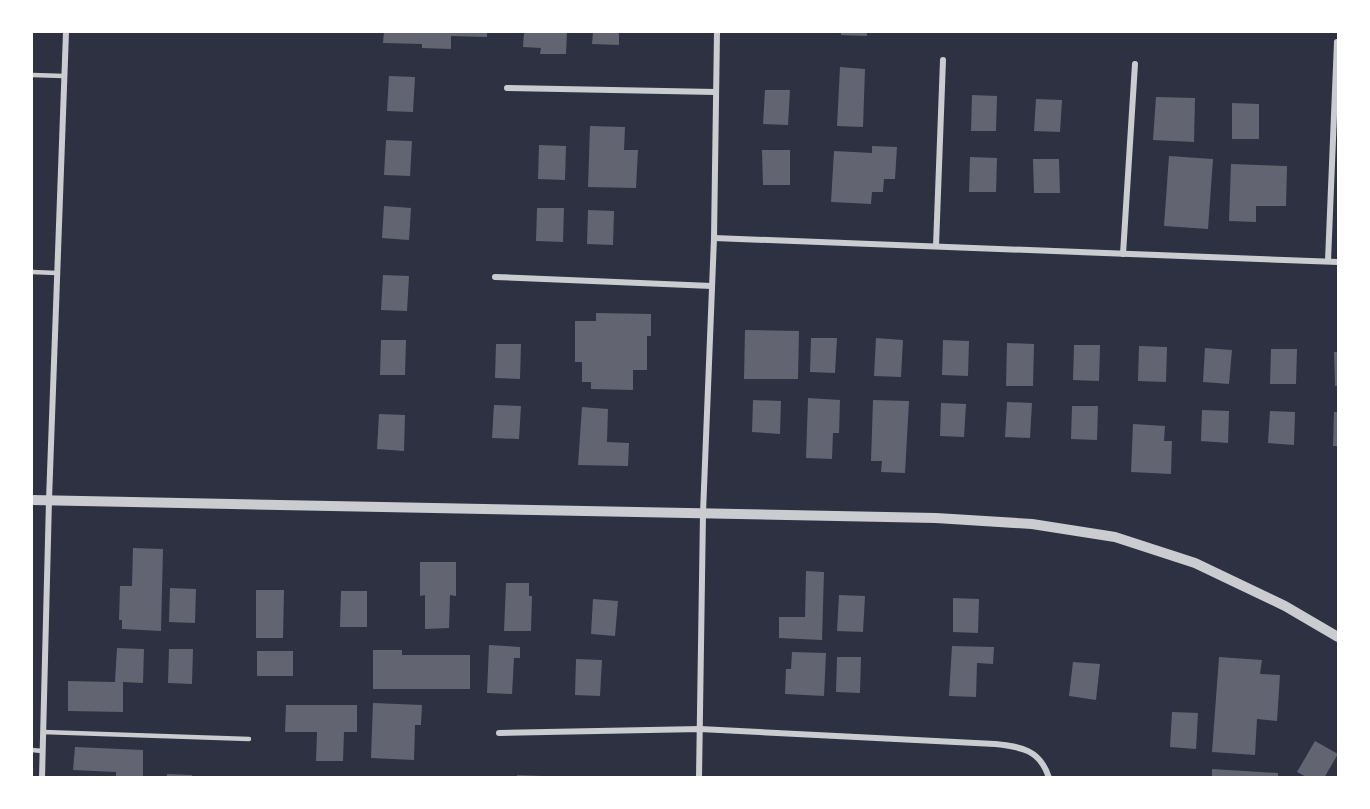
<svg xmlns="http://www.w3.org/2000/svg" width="1370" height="809" viewBox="0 0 1370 809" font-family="'Work Sans',sans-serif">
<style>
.building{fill:#626471}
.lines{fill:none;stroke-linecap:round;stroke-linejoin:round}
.service{stroke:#caccd0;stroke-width:4.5}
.minor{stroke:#caccd0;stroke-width:6}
.tertiary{stroke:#caccd0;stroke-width:10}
</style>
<rect width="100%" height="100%" fill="#2d3142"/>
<g class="building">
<polygon points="384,32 487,32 487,37 451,36 451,49 422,48 422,44 383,43"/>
<polygon points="524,32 567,32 566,54 540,54 541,48 523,47"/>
<polygon points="593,32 619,32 619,45 592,44"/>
<polygon points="841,32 867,32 867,36 841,35"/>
<polygon points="840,67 865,69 863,127 837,126"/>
<polygon points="389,76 415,77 413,112 387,111"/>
<polygon points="765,90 790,90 788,125 763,124"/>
<polygon points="972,95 997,96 996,131 971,131"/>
<polygon points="1156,97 1195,98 1194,142 1153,140"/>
<polygon points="1036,99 1062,100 1060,132 1034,131"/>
<polygon points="1232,103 1259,104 1259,139 1232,139"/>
<polygon points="590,126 625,127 624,150 638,150 636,188 588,187"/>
<polygon points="386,140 412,141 410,176 384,175"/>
<polygon points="539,145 566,146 565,180 538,179"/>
<polygon points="872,146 897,147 895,179 884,179 883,192 872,192 871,204 831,202 834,151 872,153"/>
<polygon points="762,150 790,150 790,185 763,185"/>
<polygon points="1169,156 1213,159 1208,229 1164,226"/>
<polygon points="970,157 997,158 996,192 969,192"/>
<polygon points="1033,159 1059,159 1060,193 1034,193"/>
<polygon points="1231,164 1287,166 1286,206 1256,206 1256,222 1229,221"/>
<polygon points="384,206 411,208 409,240 382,238"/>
<polygon points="537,208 564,208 563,242 536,241"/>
<polygon points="588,210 614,211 613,245 587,244"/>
<polygon points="383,275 409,276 407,311 381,310"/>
<polygon points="596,313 651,314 651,336 647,336 647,370 633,370 633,390 591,389 591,382 582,382 582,362 575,362 575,321 596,321"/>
<polygon points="745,330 799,331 798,379 744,379"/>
<polygon points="811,338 837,338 835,373 810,372"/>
<polygon points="876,338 903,340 901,377 874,376"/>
<polygon points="381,340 406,340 405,375 380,375"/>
<polygon points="943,340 969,341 968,376 942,375"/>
<polygon points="1007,343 1034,344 1033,386 1006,386"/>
<polygon points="496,344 521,344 520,379 495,378"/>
<polygon points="1074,345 1100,345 1099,381 1073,380"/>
<polygon points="1139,346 1167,347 1166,382 1138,381"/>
<polygon points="1205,348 1232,350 1229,384 1203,382"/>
<polygon points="1271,349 1297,349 1296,384 1270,384"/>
<polygon points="1334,352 1338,352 1338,386 1335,386"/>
<polygon points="808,398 840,400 839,433 833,433 832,459 806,458"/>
<polygon points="753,400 781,401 780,434 752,432"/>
<polygon points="873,400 909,401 905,473 881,472 882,461 871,461"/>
<polygon points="1007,402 1032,403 1030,438 1005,437"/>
<polygon points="941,403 966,404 964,437 940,436"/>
<polygon points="494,405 521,406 519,439 492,438"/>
<polygon points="1072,406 1098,406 1097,440 1071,439"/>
<polygon points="582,407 608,409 607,442 629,443 628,466 578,465"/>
<polygon points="1202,410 1229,411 1228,443 1201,441"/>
<polygon points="1270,411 1295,412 1294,445 1268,443"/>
<polygon points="1334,412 1338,412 1338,446 1333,446"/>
<polygon points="379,414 405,415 404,451 377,449"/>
<polygon points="1133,424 1165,426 1164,441 1172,441 1171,474 1131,472"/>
<polygon points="133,548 163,549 161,631 122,629 122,620 119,620 120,586 132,586"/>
<polygon points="420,562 456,562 456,596 450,595 449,628 425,629 425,595 420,596"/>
<polygon points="806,571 824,572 822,640 779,638 779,617 805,617"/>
<polygon points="506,583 529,583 529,596 532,596 531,631 504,631"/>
<polygon points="170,588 196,589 195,623 169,622"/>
<polygon points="256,590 284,590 283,638 256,638"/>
<polygon points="341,591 367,591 367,627 340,627"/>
<polygon points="839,595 865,596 863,632 837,631"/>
<polygon points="953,598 979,599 978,633 953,632"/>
<polygon points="593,599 618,601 615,636 591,634"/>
<polygon points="489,645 520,647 520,658 514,658 512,694 487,693"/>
<polygon points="952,646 994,647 993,664 977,663 976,697 949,696"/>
<polygon points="117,648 144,649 143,683 123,682 123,712 68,711 68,681 115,682"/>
<polygon points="169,649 193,649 192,684 168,683"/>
<polygon points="373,650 402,650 402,655 470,655 470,689 373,689"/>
<rect x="257" y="651" width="36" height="25"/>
<polygon points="792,652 826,653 824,696 785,694 786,669 791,669"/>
<polygon points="837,657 861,657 860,693 836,692"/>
<polygon points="1219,657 1262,660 1260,674 1280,675 1277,721 1257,719 1255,755 1212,752"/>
<polygon points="576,659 602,660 600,696 575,695"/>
<polygon points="1073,662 1100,664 1096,700 1069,696"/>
<polygon points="373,703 422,705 421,725 415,725 414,760 371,758"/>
<polygon points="286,705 357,705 357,732 344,732 343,761 316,761 317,732 285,732"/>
<polygon points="1172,712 1198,713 1196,749 1170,747"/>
<polygon points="1315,741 1338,754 1324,778 1308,778 1297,772"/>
<polygon points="75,747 143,750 143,778 116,778 116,772 73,770"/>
<polygon points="1212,769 1278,773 1278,778 1212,778"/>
<polygon points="167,774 192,775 192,778 167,778"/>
<polygon points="517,775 543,776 543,778 517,778"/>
</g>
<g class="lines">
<g class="service">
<polyline points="32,75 64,76"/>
<polyline points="32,272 57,273"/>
<polyline points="43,732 249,739"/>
<polyline points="32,750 42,751"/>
</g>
<g class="minor">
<polyline points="507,88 716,92"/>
<polyline points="714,238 1338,262"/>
<polyline points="936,246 943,60"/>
<polyline points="1123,254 1135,64"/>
<polyline points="1328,261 1337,42"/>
<polyline points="495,277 712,286"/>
<path d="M499,733L700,729L995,744C1021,747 1040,749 1049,778"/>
<polyline points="42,778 49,500 66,32"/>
<polyline points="699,778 703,513 714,238 717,32"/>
</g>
<polyline class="tertiary" points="32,500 936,518 1032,524 1115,537 1195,563 1285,606 1338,637"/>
</g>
<rect width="1370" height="809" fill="none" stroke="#ffffff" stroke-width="66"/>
</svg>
